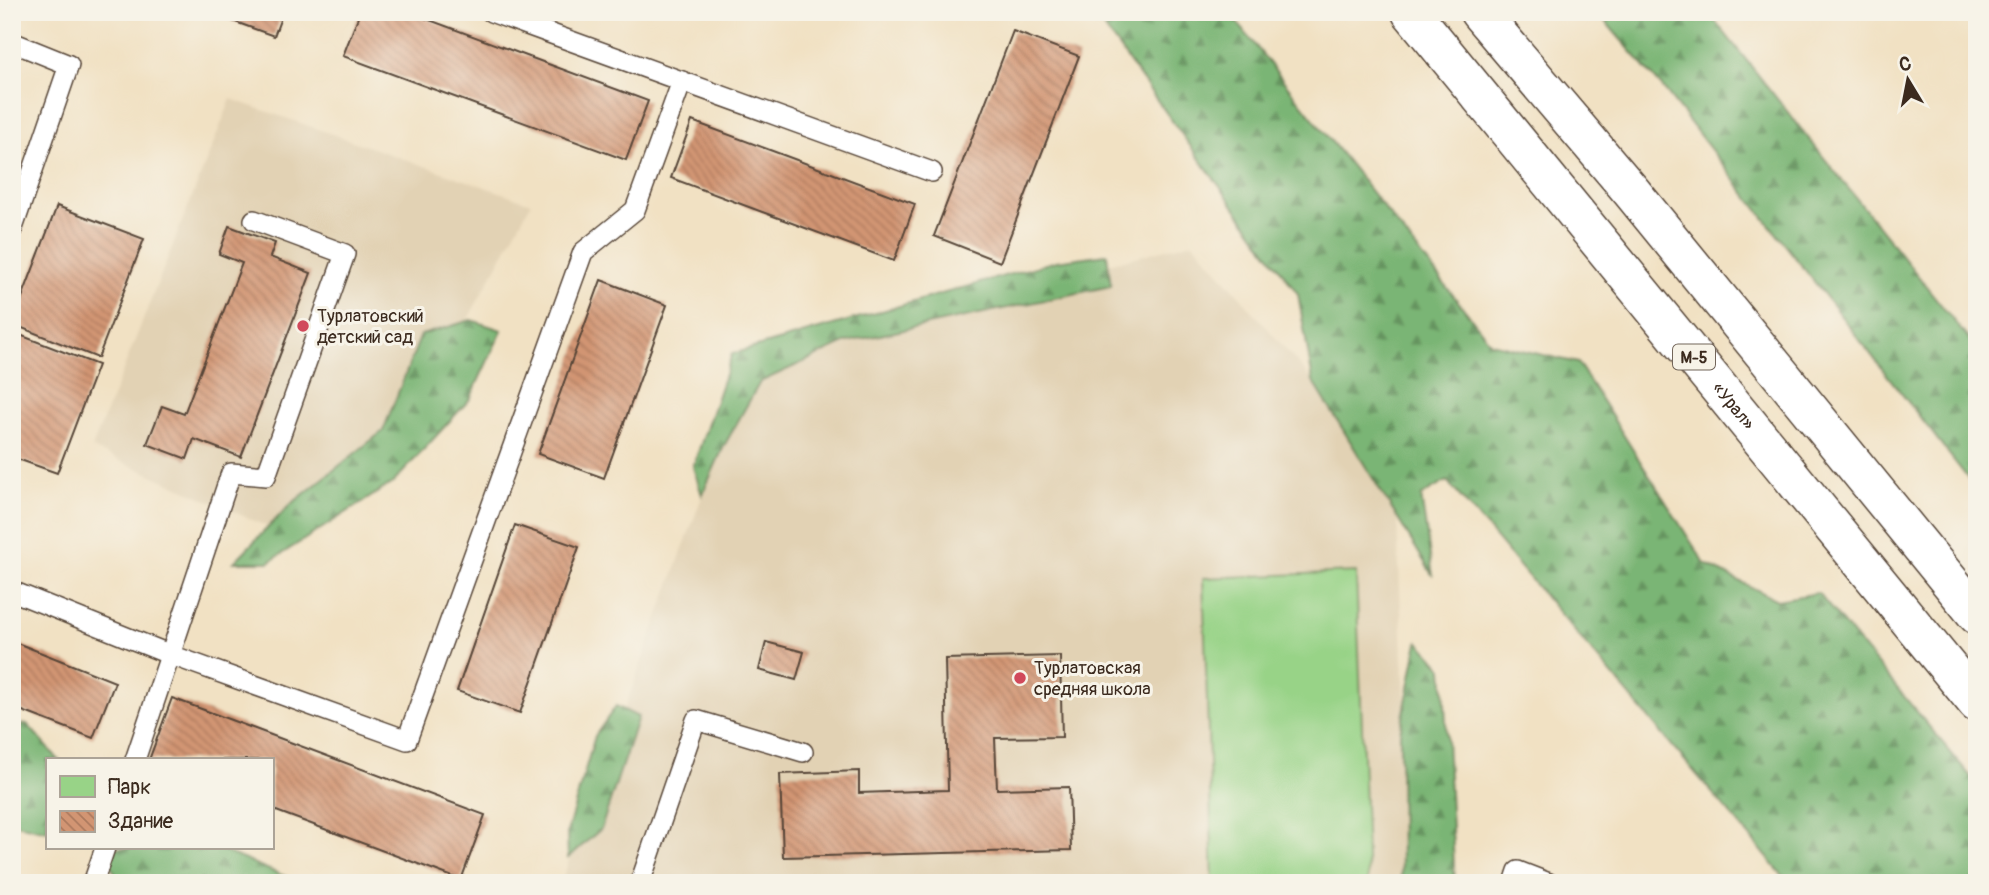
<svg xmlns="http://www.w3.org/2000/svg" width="1989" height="895" viewBox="0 0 1989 895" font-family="Pangolin,sans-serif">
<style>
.built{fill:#e2d2b4}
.forest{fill:url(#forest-firs);stroke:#5a7049;stroke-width:2}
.park{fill:#98d387;stroke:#6a7e52;stroke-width:2}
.building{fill:url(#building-back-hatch)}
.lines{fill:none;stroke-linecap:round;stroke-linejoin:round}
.service-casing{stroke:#564537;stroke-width:22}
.trunk-casing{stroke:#564537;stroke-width:41}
.service{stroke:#fff;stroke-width:19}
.trunk{stroke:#fff;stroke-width:38}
.poi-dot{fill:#d1495b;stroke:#f7f3e8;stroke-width:2.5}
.labels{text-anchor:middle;stroke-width:6;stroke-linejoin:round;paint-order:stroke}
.shield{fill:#f7f3e8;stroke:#73665b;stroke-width:2}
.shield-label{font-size:16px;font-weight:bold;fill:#3b2a1e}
.poi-label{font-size:18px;fill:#3b2a1e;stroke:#f7f3e8;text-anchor:start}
.street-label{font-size:18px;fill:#3b2a1e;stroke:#f7f3e8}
</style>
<defs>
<pattern id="forest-firs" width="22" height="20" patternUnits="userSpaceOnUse" patternTransform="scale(1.75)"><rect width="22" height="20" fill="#7ab574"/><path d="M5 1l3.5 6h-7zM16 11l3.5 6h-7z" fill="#65935f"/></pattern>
<pattern id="building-back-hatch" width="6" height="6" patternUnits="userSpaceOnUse" patternTransform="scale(1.75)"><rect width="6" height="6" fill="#d29573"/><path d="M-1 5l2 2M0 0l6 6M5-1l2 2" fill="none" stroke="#ac7a5e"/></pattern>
</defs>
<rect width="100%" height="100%" fill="#f7f3e8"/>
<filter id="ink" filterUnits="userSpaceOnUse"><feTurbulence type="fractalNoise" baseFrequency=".0143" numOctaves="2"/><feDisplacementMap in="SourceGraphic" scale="14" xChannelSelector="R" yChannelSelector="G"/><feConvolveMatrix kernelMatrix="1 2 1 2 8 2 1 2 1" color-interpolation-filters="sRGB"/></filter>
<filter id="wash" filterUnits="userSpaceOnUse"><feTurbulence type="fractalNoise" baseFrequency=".00686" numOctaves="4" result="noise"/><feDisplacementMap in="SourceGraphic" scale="28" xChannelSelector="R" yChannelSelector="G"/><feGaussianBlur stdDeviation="1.57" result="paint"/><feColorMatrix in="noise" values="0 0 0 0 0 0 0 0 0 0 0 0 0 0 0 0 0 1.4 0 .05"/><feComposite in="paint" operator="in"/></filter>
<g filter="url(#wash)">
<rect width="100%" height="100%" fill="#f1e1c3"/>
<g class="built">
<polygon points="231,99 531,203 393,457 292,538 92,448"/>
<polygon points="1193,242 1395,476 1413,883 568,883 562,880 753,357"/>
</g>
<g class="forest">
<polygon points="1093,12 1229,12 1491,343 1578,363 1705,564 1777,600 1818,593 1977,784 1977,883 1789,883 1447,481 1421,496 1433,576 1313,381 1298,294"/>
<polygon points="1597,12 1708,12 1977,350 1977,490 1662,87"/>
<polygon points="1107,254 1111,286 847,342 760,382 724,446 702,495 693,467 732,354 1056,261"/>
<polygon points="471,320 502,330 470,399 394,482 269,562 234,562 290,505 383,431 421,335"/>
<polygon points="1418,641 1443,668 1455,883 1401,883 1400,733"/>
<polygon points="616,706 638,717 601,829 568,858 567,832 595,736"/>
<polygon points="27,724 59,760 47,760 47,831 12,823 12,726"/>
<polygon points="103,848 216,848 301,883 121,883 102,851"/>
</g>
<polygon class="park" points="1356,572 1368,883 1213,883 1203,578"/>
<g id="blocks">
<g class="building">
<polygon points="208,12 283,12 274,36"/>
<polygon points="360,12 408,12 648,101 626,160 343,56"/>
<polygon points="1013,31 1079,56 1000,262 934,236"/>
<polygon points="692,121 915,204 894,261 671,178"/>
<polygon points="57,206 144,239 98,358 12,324"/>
<polygon points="229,226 275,243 270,257 311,273 241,457 194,439 187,459 147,444 162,406 184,414 242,263 219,254"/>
<polygon points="601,280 667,305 604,478 538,454"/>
<polygon points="12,332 98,365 57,473 12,457"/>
<polygon points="515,525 579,547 520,713 457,691"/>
<polygon points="12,641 115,682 93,738 12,707"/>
<polygon points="766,642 804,652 796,680 759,670"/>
<polygon points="1060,656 1062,737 995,738 997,789 1069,787 1071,850 783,857 780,774 859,771 859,793 948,790 945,659"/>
<polygon points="172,698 485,815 461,880 271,809 271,760 149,760"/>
</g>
</g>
</g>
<g filter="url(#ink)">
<use href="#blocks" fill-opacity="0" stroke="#564537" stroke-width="2"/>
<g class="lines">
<defs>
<g id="service">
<polyline points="491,12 932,172"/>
<polyline points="12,42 69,65 12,231"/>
<polyline points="12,591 171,655 407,740 583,252 635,210 682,81"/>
<polyline points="135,760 231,473 266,476 345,254 254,220"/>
<polyline points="93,883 105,848"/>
<polyline points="640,883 696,720 803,752"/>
<polyline points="1514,883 1518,871 1549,883"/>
</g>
<g id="trunk">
<path id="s1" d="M1411,12L1977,703"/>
<polyline points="1479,12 1631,191 1977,615"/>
</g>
</defs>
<use href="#service" class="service-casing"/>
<use href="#trunk" class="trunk-casing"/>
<use href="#service" class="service"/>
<use href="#trunk" class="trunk"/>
</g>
</g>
<g class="poi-dot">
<circle cx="303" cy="326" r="7"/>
<circle cx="1020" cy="678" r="7"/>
</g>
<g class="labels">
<rect class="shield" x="1673" y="344.5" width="42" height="25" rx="5"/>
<g class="shield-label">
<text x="1694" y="363">М-5</text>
</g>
<g class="poi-label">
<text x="317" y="322">Турлатовский<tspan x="317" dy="21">детский сад</tspan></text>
<text x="1034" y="674">Турлатовская<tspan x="1034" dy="21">средняя школа</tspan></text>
</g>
<g class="street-label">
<text dy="6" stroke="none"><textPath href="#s1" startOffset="509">«Урал»</textPath></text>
</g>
</g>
<rect width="1989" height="895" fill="none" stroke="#f7f3e8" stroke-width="42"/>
<rect x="46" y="758" width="228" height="91" fill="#f7f3e8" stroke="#aca397" stroke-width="2"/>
<rect x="60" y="776" width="35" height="21" fill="#98d387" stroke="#aca397" stroke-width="2"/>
<text x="108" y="794" font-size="21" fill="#3b2a1e">Парк</text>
<rect x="60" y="811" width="35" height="21" fill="url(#building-back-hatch)" stroke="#aca397" stroke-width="2"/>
<text x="108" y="828" font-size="21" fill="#3b2a1e">Здание</text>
<g transform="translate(1908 80) rotate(350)" stroke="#f7f3e8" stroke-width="5" paint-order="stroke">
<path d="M0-5L12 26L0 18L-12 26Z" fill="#3b2a1e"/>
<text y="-10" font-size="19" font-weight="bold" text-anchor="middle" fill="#3b2a1e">С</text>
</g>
</svg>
